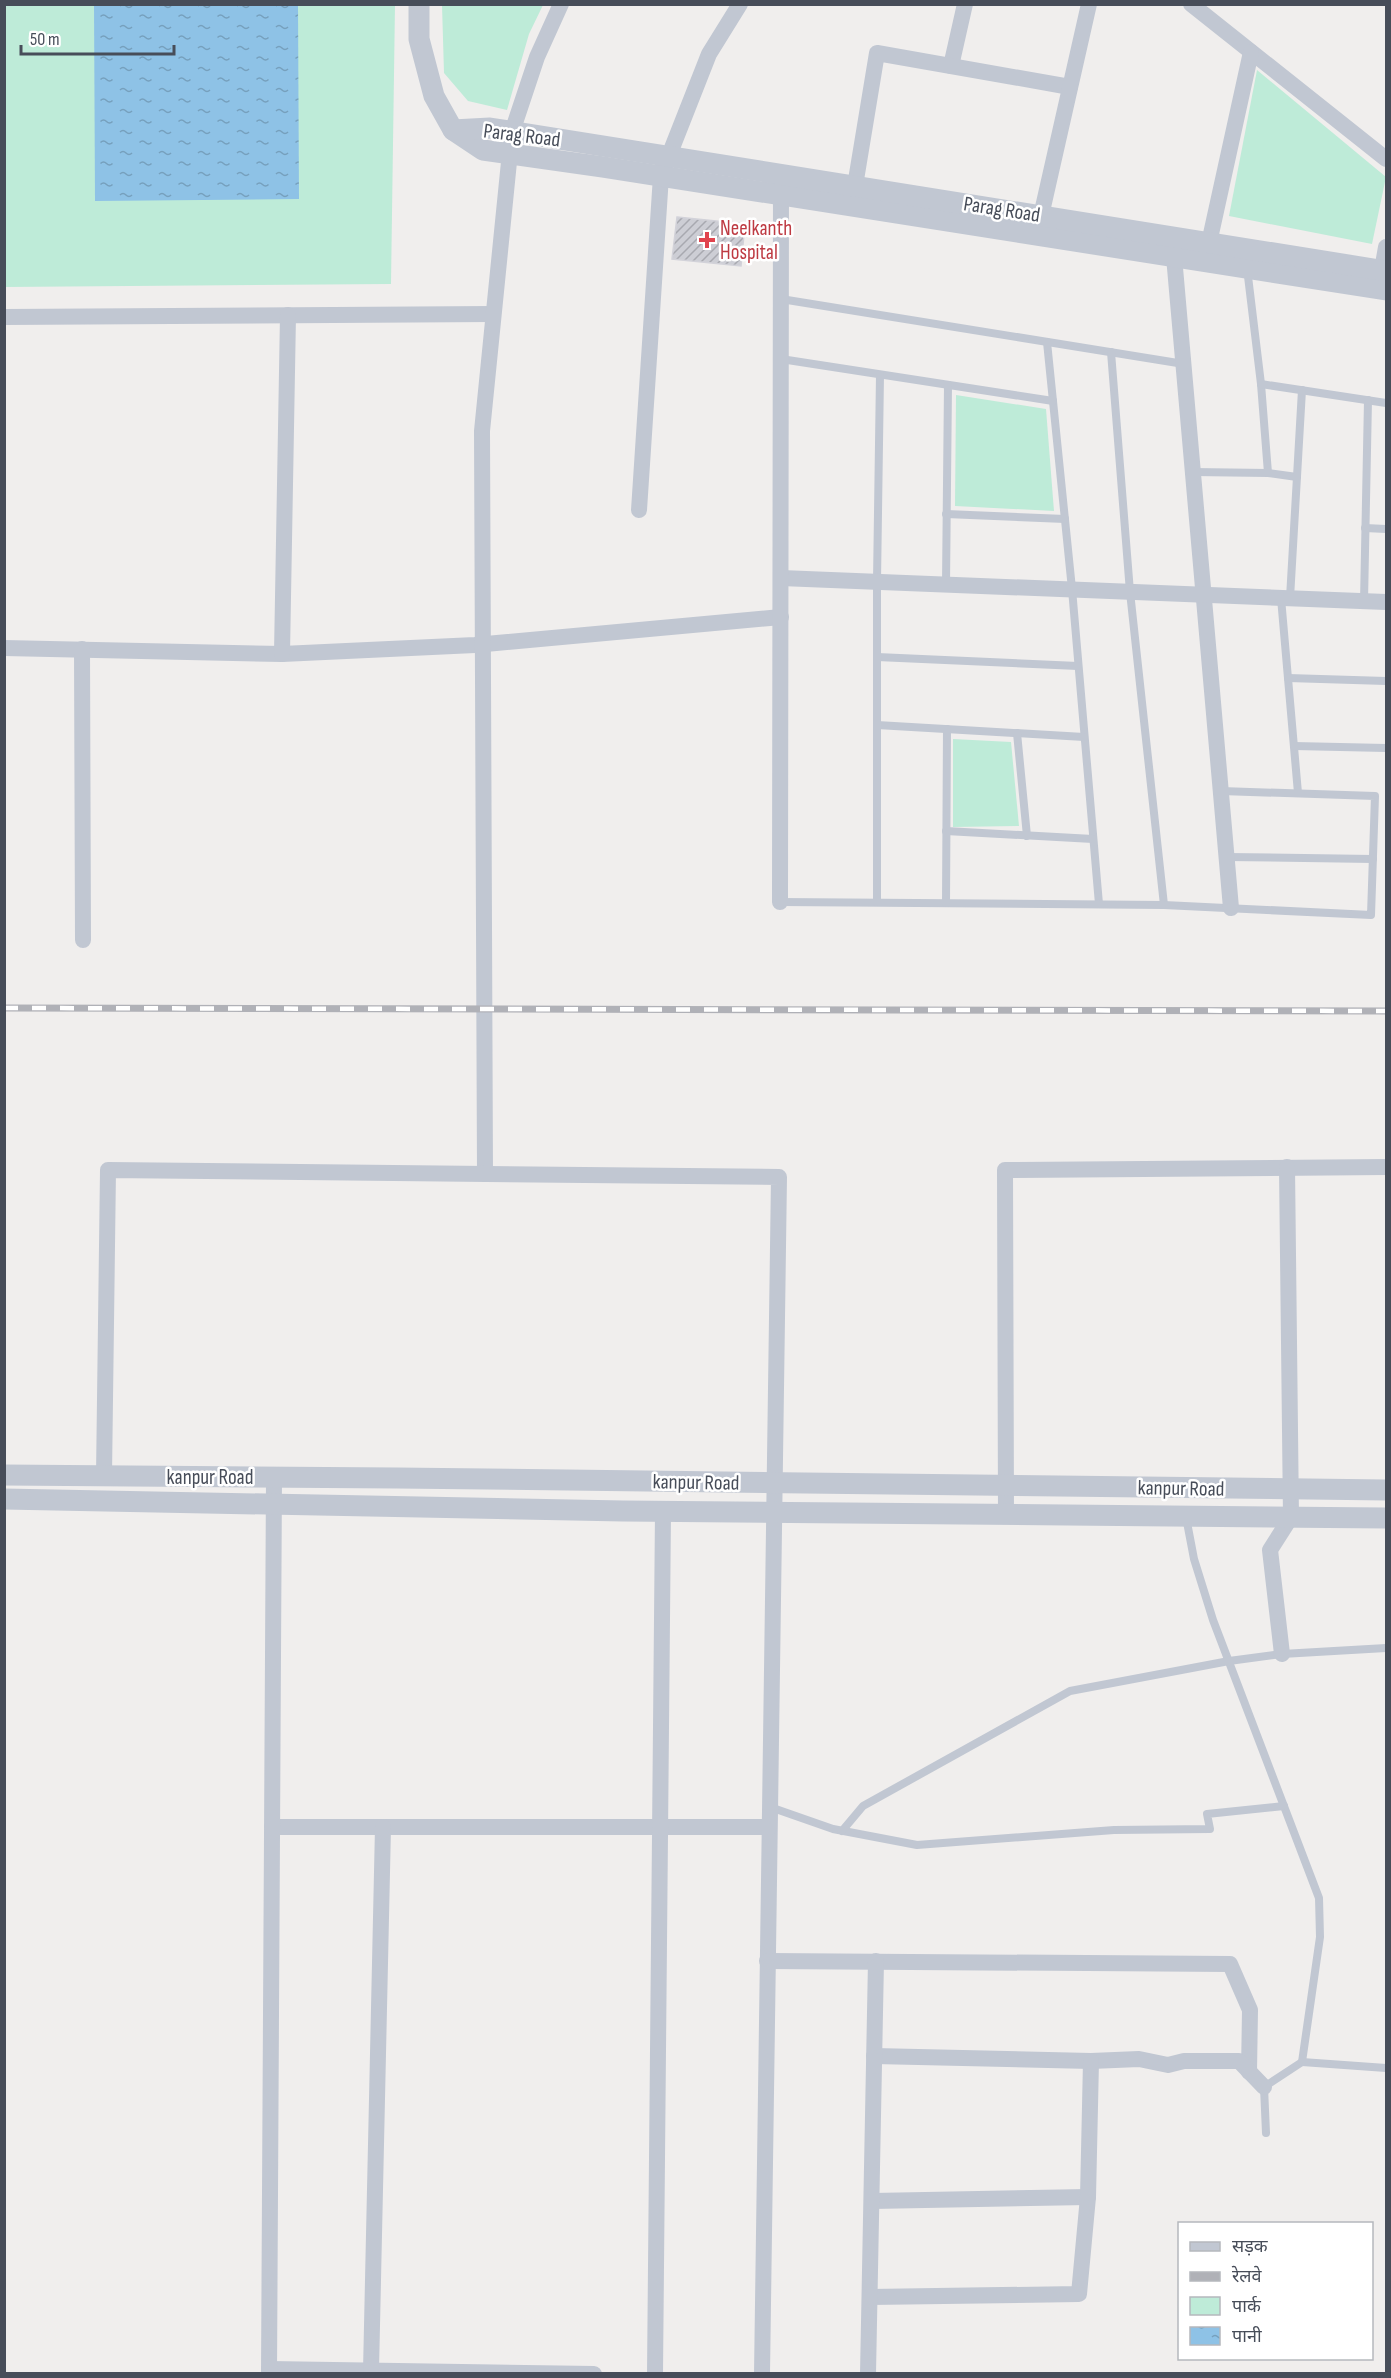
<svg xmlns="http://www.w3.org/2000/svg" width="1391" height="2378" viewBox="0 0 1391 2378" font-family="'Sofia Sans Condensed','Noto Sans Devanagari',sans-serif">
<style>
.green{fill:#beebd8}
.water{fill:url(#water-ripples)}
.building{fill:url(#building-hatch);stroke:#d2d2d9;stroke-width:1.5}
.lines{fill:none;stroke-linecap:round;stroke-linejoin:round}
.service{stroke:#c1c7d2;stroke-width:8}
.minor{stroke:#c1c7d2;stroke-width:16}
.tertiary{stroke:#c1c7d2;stroke-width:21}
.rail-casing{stroke:#b0b1b7;stroke-width:7}
.rail{stroke:#fff;stroke-width:4.5;stroke-dasharray:14;stroke-linecap:butt}
.health-dot{fill:#e0444e;stroke:#fff;stroke-width:2}
.labels{text-anchor:middle;stroke-width:5;stroke-linejoin:round;paint-order:stroke}
.street-label{font-size:21px;fill:#474d59;stroke:#fff}
.health-label{font-size:21px;fill:#be3a42;stroke:#fff;text-anchor:start}
</style>
<defs>
<pattern id="water-ripples" width="26" height="14" patternUnits="userSpaceOnUse" patternTransform="scale(1.5)"><rect width="26" height="14" fill="#8ec2e6"/><path d="M2 4q2-2 4 0t4 0M15 11q2-2 4 0t4 0" fill="none" stroke="#76a0bd"/></pattern>
<pattern id="building-hatch" width="6" height="6" patternUnits="userSpaceOnUse" patternTransform="scale(1.5)"><rect width="6" height="6" fill="#cdced5"/><path d="M-1 1l2-2M0 6l6-6M5 7l2-2" fill="none" stroke="#a8a9b0"/></pattern>
</defs>
<rect width="100%" height="100%" fill="#f0eeed"/>
<g class="green">
<polygon points="4,5 395,5 391,284 5,287"/>
<polygon points="442,5 543,5 529,34 507,110 468,101 444,73"/>
<polygon points="1257,70 1386,177 1372,244 1229,216"/>
<polygon points="956,395 1046,409 1054,511 955,506"/>
<polygon points="953,739 1011,742 1019,826 953,827"/>
</g>
<polygon class="water" points="94,5 298,5 299,199 95,201"/>
<polygon class="building" points="677,217 745,224 741,266 672,259"/>
<g class="lines">
<g class="service">
<polyline points="1247,268 1261,384 1268,473"/>
<polyline points="781,299 1184,364"/>
<polyline points="1047,342 1072,589 1099,904"/>
<polyline points="1111,352 1130,592 1164,905"/>
<polyline points="781,359 1053,401"/>
<polyline points="1261,384 1386,403"/>
<polyline points="1193,472 1268,473 1297,477"/>
<polyline points="946,514 1065,519"/>
<polyline points="1365,528 1386,529"/>
<polyline points="946,584 948,385"/>
<polyline points="1281,598 1298,793"/>
<polyline points="1290,598 1302,390"/>
<polyline points="1364,602 1368,400"/>
<polyline points="877,657 1078,666"/>
<polyline points="1288,678 1386,681"/>
<polyline points="877,725 1084,737"/>
<polyline points="1017,733 1027,836"/>
<polyline points="1294,746 1386,748"/>
<polyline points="946,831 1093,839"/>
<polyline points="1227,857 1373,859"/>
<polyline points="780,902 1164,905 1371,915 1375,796 1221,791"/>
<polyline points="877,902 877,581 880,375"/>
<polyline points="946,903 947,729"/>
<polyline points="1186,1517 1194,1559 1213,1620 1319,1898 1320,1937 1302,2062 1264,2087 1266,2133"/>
<polyline points="770,1807 833,1829 917,1845 1114,1830 1210,1829 1207,1814 1284,1806"/>
<polyline points="842,1831 863,1806 1070,1691 1229,1661 1282,1654 1386,1648"/>
<polyline points="1302,2062 1386,2068"/>
</g>
<g class="minor">
<polyline points="1191,4 1386,159"/>
<polyline points="951,66 965,4"/>
<polyline points="855,186 877,53 1070,87"/>
<polyline points="1041,216 1089,4"/>
<polyline points="1209,243 1251,52"/>
<polyline points="1173,245 1231,908"/>
<polyline points="1382,270 1386,247"/>
<polyline points="4,317 493,314"/>
<polyline points="639,510 661,176 709,54 740,4"/>
<polyline points="781,578 1386,602"/>
<polyline points="4,648 282,654 475,645 781,617"/>
<polyline points="82,649 83,940"/>
<polyline points="282,654 288,315"/>
<polyline points="780,902 781,185"/>
<polyline points="485,1174 482,431 512,132 537,57 561,4"/>
<polyline points="104,1476 108,1170 779,1177 762,2374"/>
<polyline points="1006,1514 1005,1170 1386,1167"/>
<polyline points="1282,1654 1270,1550 1291,1517 1287,1167"/>
<polyline points="272,1827 769,1827"/>
<polyline points="767,1961 1230,1964 1250,2010 1249,2072"/>
<polyline points="874,2056 1091,2061 1139,2059 1168,2065 1184,2061 1239,2061 1264,2087"/>
<polyline points="872,2201 1088,2197"/>
<polyline points="870,2297 1079,2294 1088,2197 1091,2061"/>
<polyline points="269,2369 594,2374"/>
<polyline points="371,2371 383,1827"/>
<polyline points="269,2374 274,1477"/>
<polyline points="655,2374 663,1511"/>
<polyline points="868,2374 876,1961"/>
</g>
<g class="tertiary">
<polyline points="419,4 419,39 434,96 453,130 483,150 603,167 1386,290"/>
<polyline points="453,130 490,128 1386,271"/>
<polyline points="4,1475 397,1478 1386,1490"/>
<polyline points="4,1499 623,1511 1386,1518"/>
</g>
<defs>
<polyline id="rail" points="4,1008 1386,1011"/>
</defs>
<use href="#rail" class="rail-casing"/>
<use href="#rail" class="rail"/>
</g>
<path class="health-dot" d="M704 231h6v6h6v6h-6v6h-6v-6h-6v-6h6z"/>
<g class="labels">
<g class="street-label">
<text transform="translate(522 135) rotate(7)" y="7">Parag Road</text>
<text transform="translate(1002 209) rotate(9)" y="7">Parag Road</text>
<text x="210" y="1484">kanpur Road</text>
<text transform="translate(696 1482) rotate(1)" y="7">kanpur Road</text>
<text transform="translate(1181 1488) rotate(1)" y="7">kanpur Road</text>
</g>
<g class="health-label">
<text x="720" y="235">Neelkanth<tspan x="720" dy="24">Hospital</tspan></text>
</g>
</g>
<rect width="1391" height="2378" fill="none" stroke="#474d59" stroke-width="12"/>
<rect x="1178" y="2222" width="195" height="138" fill="#ffffff" stroke="#b5b8bd" stroke-width="1.5"/>
<rect x="1190" y="2242" width="30" height="9" fill="#c1c7d2" stroke="#b5b8bd" stroke-width="1.5"/>
<text x="1232" y="2252" font-size="18" fill="#474d59">सड़क</text>
<rect x="1190" y="2272" width="30" height="9" fill="#b0b1b7" stroke="#b5b8bd" stroke-width="1.5"/>
<text x="1232" y="2282" font-size="18" fill="#474d59">रेलवे</text>
<rect x="1190" y="2297" width="30" height="18" fill="#beebd8" stroke="#b5b8bd" stroke-width="1.5"/>
<text x="1232" y="2312" font-size="18" fill="#474d59">पार्क</text>
<rect x="1190" y="2327" width="30" height="18" fill="url(#water-ripples)" stroke="#b5b8bd" stroke-width="1.5"/>
<text x="1232" y="2342" font-size="18" fill="#474d59">पानी</text>
<path d="M21 45v9h153v-9" fill="none" stroke="#474d59" stroke-width="3"/>
<text x="30" y="45" font-size="18" fill="#474d59" stroke="#ffffff" stroke-width="4.5" paint-order="stroke">50 m</text>
</svg>
